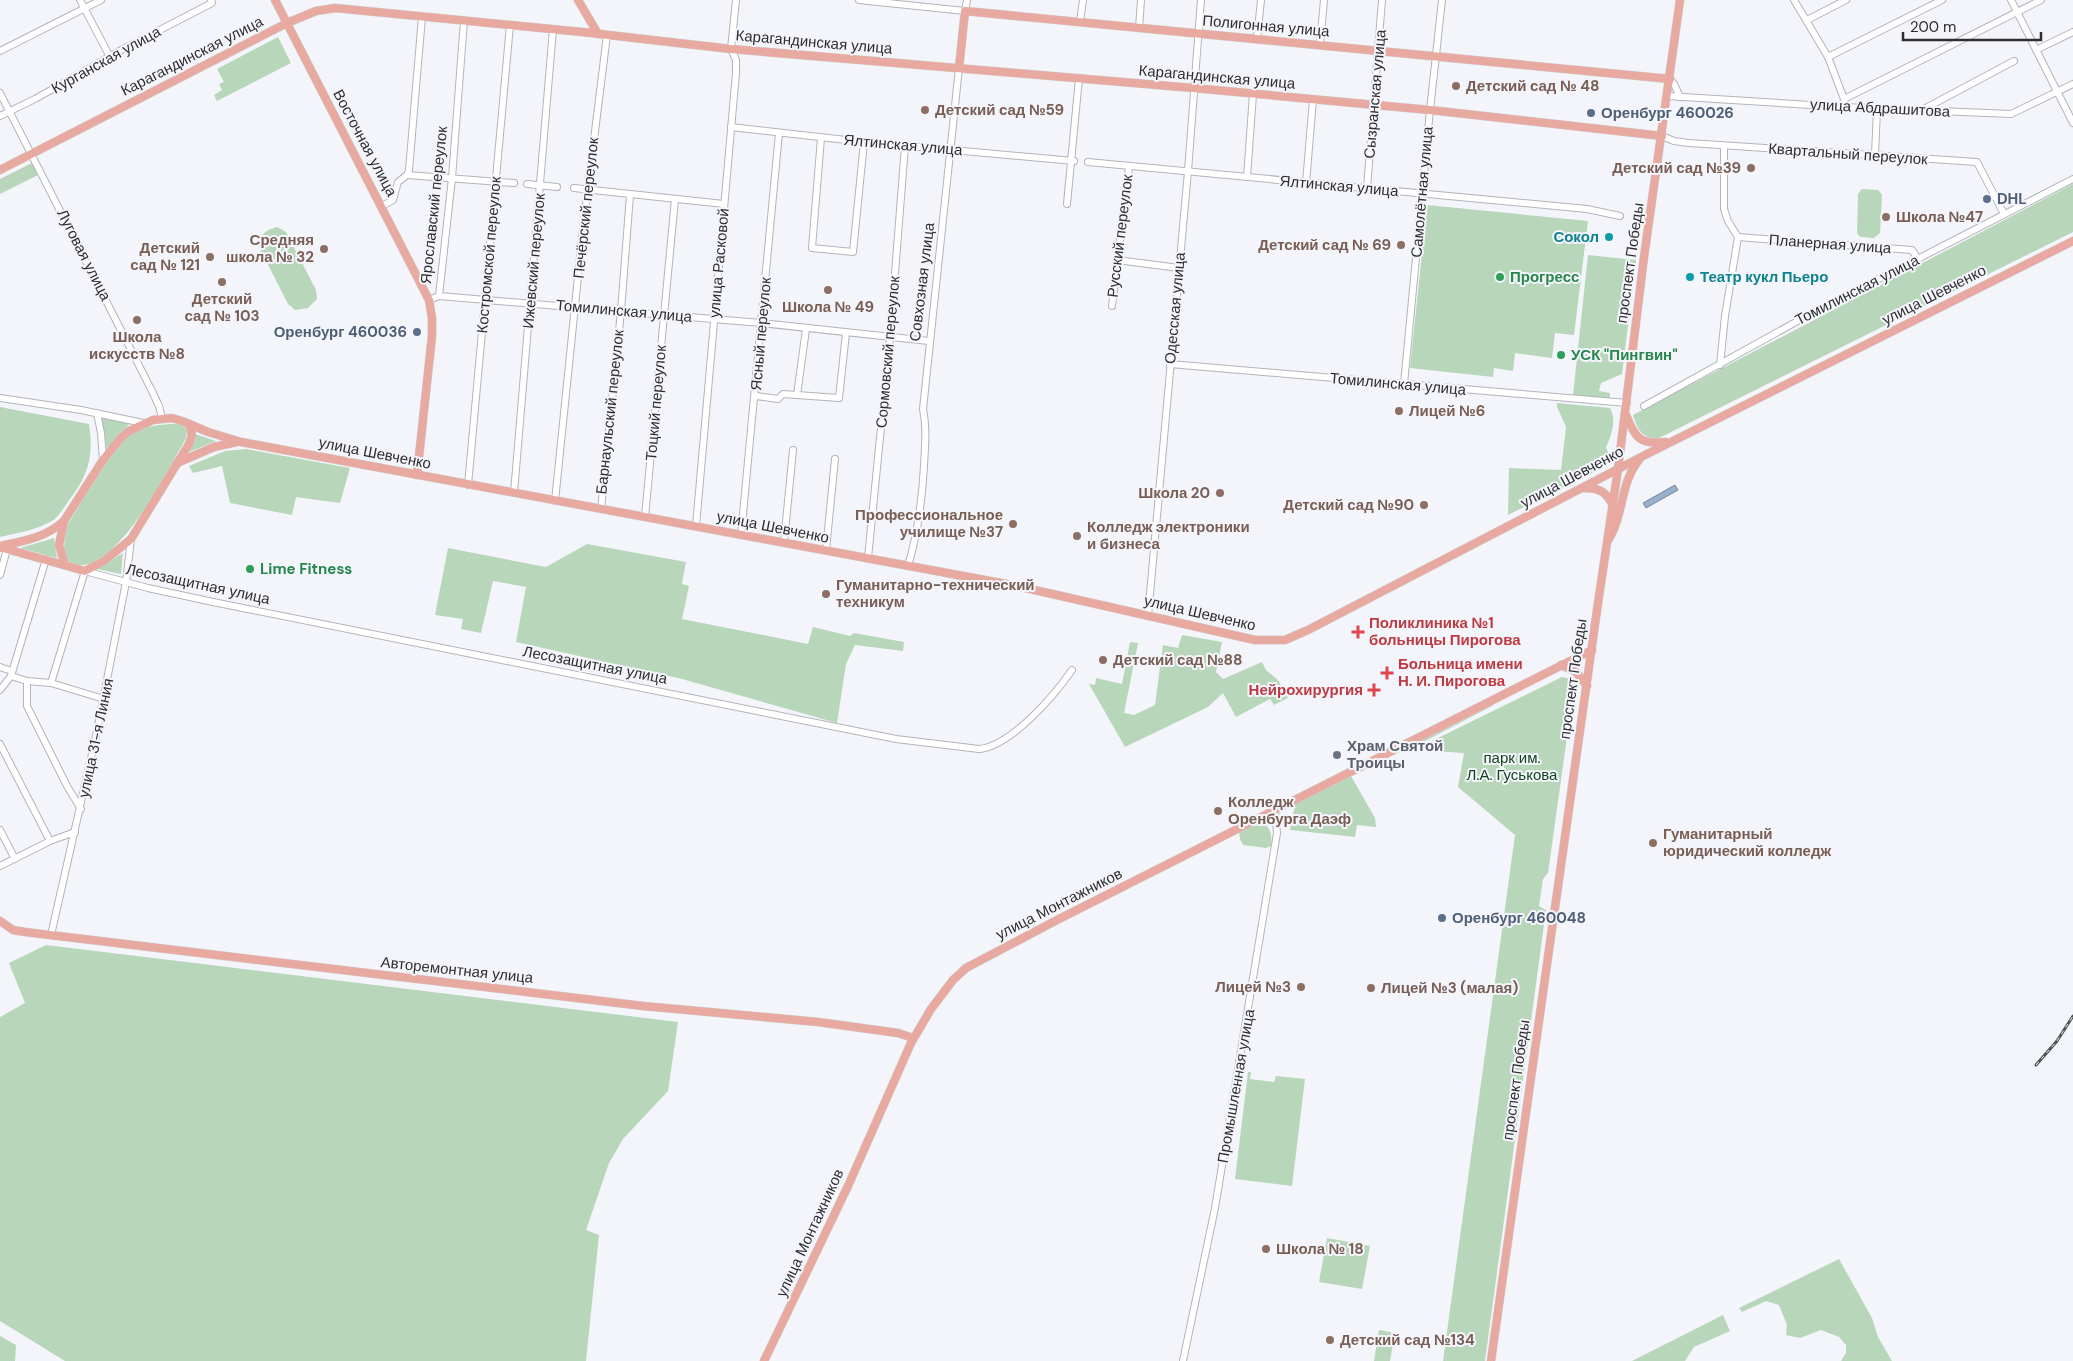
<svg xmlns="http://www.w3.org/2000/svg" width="2073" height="1361" viewBox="0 0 2073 1361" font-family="'DM Sans',sans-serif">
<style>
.green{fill:#b7d6ba}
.water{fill:#97b0ce;stroke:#78899f}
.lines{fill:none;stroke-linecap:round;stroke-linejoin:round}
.minor-casing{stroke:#b3b4ba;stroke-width:8}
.major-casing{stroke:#d1d1d1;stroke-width:9}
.minor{stroke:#fff;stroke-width:6}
.major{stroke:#e8a9a1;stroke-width:8}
.rail-casing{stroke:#505153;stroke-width:3}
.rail{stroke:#f4f5fb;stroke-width:1;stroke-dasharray:4;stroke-linecap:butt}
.education-dot{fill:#8d6e63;stroke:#f4f5fb;stroke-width:2}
.service-dot{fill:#5c6f8a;stroke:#f4f5fb;stroke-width:2}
.culture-dot{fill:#0f9aa8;stroke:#f4f5fb;stroke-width:2}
.leisure-dot{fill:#2e9e5b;stroke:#f4f5fb;stroke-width:2}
.health-dot{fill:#e0444e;stroke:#f4f5fb;stroke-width:2}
.worship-dot{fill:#6b7280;stroke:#f4f5fb;stroke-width:2}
.labels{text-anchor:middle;stroke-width:4;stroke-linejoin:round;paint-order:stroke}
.street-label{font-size:15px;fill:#2e2e30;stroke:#f4f5fb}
.education-label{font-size:15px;font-weight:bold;fill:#785e54;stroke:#f4f5fb;text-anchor:start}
.service-label{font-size:15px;font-weight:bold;fill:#4e5e75;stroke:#f4f5fb;text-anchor:start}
.culture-label{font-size:15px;font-weight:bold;fill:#0d838f;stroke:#f4f5fb;text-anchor:end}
.leisure-label{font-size:15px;font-weight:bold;fill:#27864d;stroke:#f4f5fb;text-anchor:start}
.health-label{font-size:15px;font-weight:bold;fill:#be3a42;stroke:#f4f5fb;text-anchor:start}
.worship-label{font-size:15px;font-weight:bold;fill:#5b616d;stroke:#f4f5fb;text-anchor:start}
.park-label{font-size:15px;fill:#13441e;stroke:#f4f5fb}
</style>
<rect width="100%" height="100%" fill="#f4f5fb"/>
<g class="green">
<polygon points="278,37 291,63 217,101 214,95 222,90 219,84 224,82 217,69"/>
<polygon points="32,163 38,175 0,194 0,179"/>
<path d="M2073,184V232L1657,439C1641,437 1638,430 1633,415Z"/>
<polygon points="1862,189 1878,190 1882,195 1880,233 1874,238 1860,237 1857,233 1858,194"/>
<polygon points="1427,205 1588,221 1574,335 1555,333 1552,358 1515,353 1513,371 1494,368 1493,377 1410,368"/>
<path d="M277,227L286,232L316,290L317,299L308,308L295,310L288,304L258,245C261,234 266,230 277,227Z"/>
<polygon points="1588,255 1636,260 1622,374 1601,383 1599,391 1610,393 1610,399 1573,395"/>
<path d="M1557,403L1610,408C1617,420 1611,437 1606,447L1608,452L1607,465L1508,515L1509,468L1561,470L1566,427L1557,407Z"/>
<path d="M0,407L89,424C94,458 88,476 67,503C63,509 58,517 52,521C36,530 18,533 0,537Z"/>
<polygon points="101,417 130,423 107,450"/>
<path d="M180,424C187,427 188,433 185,440C170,466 109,589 68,561C62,549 64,537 68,524C81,504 113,445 132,433C145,425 165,424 180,424Z"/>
<polygon points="195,434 216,441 189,452"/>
<polygon points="246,449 350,468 340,503 296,497 292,515 230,503 222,466 193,473 189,466 225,451"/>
<polygon points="54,538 57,558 20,548"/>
<polygon points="587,544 686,562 682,584 689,586 682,619 808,644 813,627 850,636 854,633 904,642 903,651 855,645 846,664 837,723 682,679 516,642 526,587 493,581 481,633 461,629 463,619 435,615 448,548 546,567"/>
<polygon points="123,553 121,574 97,569"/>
<polygon points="1182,635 1222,642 1216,672 1223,679 1262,662 1266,670 1278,680 1288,698 1274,705 1270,699 1236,717 1223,693 1208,707 1125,747 1089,684 1095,685 1096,678 1122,684 1130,642 1138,643 1124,713 1134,715 1155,705 1163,645 1178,648"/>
<polygon points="1562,677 1567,678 1574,687 1548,873 1543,879 1539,906 1546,910 1485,1361 1443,1361 1515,835 1458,787 1464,753 1432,751 1434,740"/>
<polygon points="1492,704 1494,705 1408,750 1408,747"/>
<polygon points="1351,776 1375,818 1376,827 1357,825 1355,837 1290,830 1295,804"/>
<path d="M1260,821C1271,827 1272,834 1271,846L1266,848L1243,845L1240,839L1239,832Z"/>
<polygon points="46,945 678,1022 668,1091 623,1139 609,1163 586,1230 599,1235 586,1361 65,1361 0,1321 0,1017 25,1003 9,963"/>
<polygon points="1248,1072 1251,1072 1250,1079 1274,1082 1276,1076 1305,1079 1292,1186 1235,1179"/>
<polygon points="1327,1238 1370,1246 1362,1289 1319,1282"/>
<polygon points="1839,1259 1872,1318 1878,1337 1892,1361 1841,1361 1846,1353 1846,1345 1839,1337 1821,1330 1800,1338 1786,1335 1787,1325 1779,1305 1766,1301 1742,1312 1739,1308"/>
<polygon points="1723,1315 1730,1331 1694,1347 1685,1361 1632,1361"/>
<polygon points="1379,1330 1395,1333 1390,1361 1374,1361"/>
<polygon points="0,1336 16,1345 15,1361 0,1361"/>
</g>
<polygon class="water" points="1675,485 1678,490 1646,508 1643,503"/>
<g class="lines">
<defs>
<g id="minor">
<polyline points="80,0 110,57"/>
<polyline points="859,0 965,11 967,0"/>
<polyline points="1794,0 1828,57 1844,99"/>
<polyline points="2011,0 2073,123"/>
<polyline points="1807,20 1846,0"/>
<polyline points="1080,22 1083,0"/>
<polyline points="1139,28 1141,0"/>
<polyline points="1257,39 1261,0"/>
<polyline points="1320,45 1324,0"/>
<polyline points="2036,50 2073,32"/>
<polyline points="0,51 101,0"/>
<polyline points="1828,57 1942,0"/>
<polyline points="1670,79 1674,84 1680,97"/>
<polyline points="0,93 151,389 159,406 162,418"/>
<polyline points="1668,96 1843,107 2011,114 2073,84"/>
<polyline points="1843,107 1844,99 2041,0"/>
<polyline points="1922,110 2014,61"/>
<polyline points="0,116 35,99 123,49 212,3 211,0"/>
<polyline points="731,127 864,142 1074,161"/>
<polyline points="1662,136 1674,141 1689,143 1977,162 2004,214"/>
<polyline points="821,138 812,248 853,252 864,142"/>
<polyline points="1875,155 1877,109"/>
<polyline points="1088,162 1587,209 1620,216"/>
<polyline points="407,175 514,183"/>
<polyline points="1247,177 1253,94"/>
<polyline points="1306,183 1313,100"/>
<polyline points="527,184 557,187"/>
<polyline points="574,188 724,204"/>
<polyline points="1367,188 1382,0"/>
<polyline points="1067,204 1079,78"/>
<polyline points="382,206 393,200 398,182 407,175 409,170 422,17"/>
<polyline points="1738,237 1912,250 1918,259"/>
<polyline points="1117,260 1179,268"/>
<polyline points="439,296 761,323 929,341"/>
<polyline points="429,300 439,296 452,178 464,21"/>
<polyline points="1112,306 1129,166"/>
<polyline points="1170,364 1627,403"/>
<polyline points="1720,365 1725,316 1738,237 1728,221 1724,209 1724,146"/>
<polyline points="1404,384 1430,110 1442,0"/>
<polyline points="797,395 806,329"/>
<polyline points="756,396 778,399 783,394 839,398 846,333"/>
<polyline points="0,398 81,410 143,423"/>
<polyline points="1644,406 1803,318 2073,179"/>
<polyline points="97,413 101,433 103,460"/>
<polyline points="468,485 510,25"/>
<polyline points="514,493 553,29"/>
<polyline points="555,501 583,228 607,35"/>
<polyline points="601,509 621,311 630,195"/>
<polyline points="645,517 675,199"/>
<polyline points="696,526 736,73 736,60 731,49 736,0"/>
<polyline points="741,535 779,133"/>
<polyline points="784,542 793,450"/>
<polyline points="826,550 835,459"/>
<polyline points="868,558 890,337 905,146"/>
<path d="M908,566C918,533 922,501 924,466C925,446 927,428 923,409L959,68"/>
<polyline points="0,575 7,549"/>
<polyline points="1148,616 1188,171 1201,0"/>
<polyline points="0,667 12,671"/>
<polyline points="11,676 27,681 51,683 104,699"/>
<polyline points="27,681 27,706 67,786 81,809"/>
<path d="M51,683L85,571L148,588L213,602L896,739L979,749C1011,746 1054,696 1072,670"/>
<polyline points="0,690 11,676 46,559"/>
<polyline points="0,744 50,841"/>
<polyline points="0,830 15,859"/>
<polyline points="0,866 50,841 75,832"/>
<polyline points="51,935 96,736 126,582 131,539"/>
<polyline points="1183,1361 1215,1208 1277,833 1275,810"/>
</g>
<g id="major">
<polyline points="275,0 429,300 432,318 432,336 417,475"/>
<polyline points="578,0 598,34"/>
<polyline points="959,68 965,11 1670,79"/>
<polyline points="0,170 287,23 316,11 335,8 582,32 731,49 1193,88 1430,110 1662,136"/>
<path d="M1626,415C1635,438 1640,445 1666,442"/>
<polyline points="177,463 214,447 237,442"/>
<path d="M1582,488C1598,488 1605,490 1613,505"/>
<path d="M1609,539C1624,514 1620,483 1639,460"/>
<path d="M0,546C24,541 45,538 64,521"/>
<polyline points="0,547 85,571 104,561 131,539 189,444 192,435 189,424"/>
<polyline points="65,565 59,545 64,521 103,460 120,439 129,431 153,420 172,418 182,421 208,432 241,442 1017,586 1255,640 1285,640 1308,630 1649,453 2073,241"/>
<polyline points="1561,665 1576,672 1587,686"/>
<polyline points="0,921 13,930 25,932 643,1006 818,1022 898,1033 913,1038"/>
<polyline points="764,1361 848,1186 911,1043 931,1009 953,980 966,968 1057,920 1592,650"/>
<polyline points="1491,1361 1598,603 1618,469 1644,257 1680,0"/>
</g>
</defs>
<use href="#minor" class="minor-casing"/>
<use href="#major" class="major-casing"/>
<use href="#minor" class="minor"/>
<use href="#major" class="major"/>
<defs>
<polyline id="rail" points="2036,1065 2057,1041 2073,1016"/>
</defs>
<use href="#rail" class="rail-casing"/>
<use href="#rail" class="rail"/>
</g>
<g class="education-dot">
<circle cx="1456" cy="86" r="5"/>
<circle cx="925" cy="110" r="5"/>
<circle cx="1751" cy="168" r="5"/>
<circle cx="1886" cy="217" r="5"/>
<circle cx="1401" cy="245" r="5"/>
<circle cx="324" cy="249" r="5"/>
<circle cx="210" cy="257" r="5"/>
<circle cx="222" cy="282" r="5"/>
<circle cx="828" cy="290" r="5"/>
<circle cx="137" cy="320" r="5"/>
<circle cx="1399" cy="411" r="5"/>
<circle cx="1220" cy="493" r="5"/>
<circle cx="1424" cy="505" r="5"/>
<circle cx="1013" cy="524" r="5"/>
<circle cx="1077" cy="536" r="5"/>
<circle cx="826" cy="594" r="5"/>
<circle cx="1103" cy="660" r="5"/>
<circle cx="1218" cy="811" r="5"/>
<circle cx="1653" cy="843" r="5"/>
<circle cx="1301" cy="987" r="5"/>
<circle cx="1371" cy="988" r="5"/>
<circle cx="1266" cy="1249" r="5"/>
<circle cx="1330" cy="1340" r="5"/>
</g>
<g class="service-dot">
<circle cx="1591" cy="113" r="5"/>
<circle cx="1987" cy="199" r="5"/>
<circle cx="417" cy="332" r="5"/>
<circle cx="1442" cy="918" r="5"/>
</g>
<g class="culture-dot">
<circle cx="1609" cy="237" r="5"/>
<circle cx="1690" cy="277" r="5"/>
</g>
<g class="leisure-dot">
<circle cx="1500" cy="277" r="5"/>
<circle cx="1561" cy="355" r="5"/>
<circle cx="250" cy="569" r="5"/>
</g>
<g class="health-dot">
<path d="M1355.5 624.5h5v5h5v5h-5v5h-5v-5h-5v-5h5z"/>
<path d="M1384.5 665.5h5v5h5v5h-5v5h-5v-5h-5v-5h5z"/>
<path d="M1371.5 682.5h5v5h5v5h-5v5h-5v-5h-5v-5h5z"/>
</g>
<circle class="worship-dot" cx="1337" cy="755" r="5"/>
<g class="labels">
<g class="street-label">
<text transform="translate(1266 26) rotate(5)" y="5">Полигонная улица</text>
<text transform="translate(814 42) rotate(5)" y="5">Карагандинская улица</text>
<text transform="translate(192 56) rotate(-27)" y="5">Карагандинская улица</text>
<text transform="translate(106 60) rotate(-29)" y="5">Курганская улица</text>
<text transform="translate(1217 77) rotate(5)" y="5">Карагандинская улица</text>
<text transform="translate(1375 94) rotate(-85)" y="5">Сызранская улица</text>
<text transform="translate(1880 108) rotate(3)" y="5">улица Абдрашитова</text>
<text transform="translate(365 143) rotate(62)" y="5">Восточная улица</text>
<text transform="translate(903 145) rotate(5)" y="5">Ялтинская улица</text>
<text transform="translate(1848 154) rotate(4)" y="5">Квартальный переулок</text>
<text transform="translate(1339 186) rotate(5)" y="5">Ялтинская улица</text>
<text transform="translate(1422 192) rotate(-85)" y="5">Самолётная улица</text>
<text transform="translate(434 205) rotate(-84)" y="5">Ярославский переулок</text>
<text transform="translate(586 208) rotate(-84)" y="5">Печёрский переулок</text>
<text transform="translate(1120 236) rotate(-83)" y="5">Русский переулок</text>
<text transform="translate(1830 244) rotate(4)" y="5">Планерная улица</text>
<text transform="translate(84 255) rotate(63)" y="5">Луговая улица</text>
<text transform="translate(489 255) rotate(-85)" y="5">Костромской переулок</text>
<text transform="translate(534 261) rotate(-85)" y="5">Ижевский переулок</text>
<text transform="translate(719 263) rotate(-85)" y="5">улица Расковой</text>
<text transform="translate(1630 263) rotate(-82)" y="5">проспект Победы</text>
<text transform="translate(922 282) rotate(-83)" y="5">Совхозная улица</text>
<text transform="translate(1857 290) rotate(-27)" y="5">Томилинская улица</text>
<text transform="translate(1934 295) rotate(-27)" y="5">улица Шевченко</text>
<text transform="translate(1175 308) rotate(-85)" y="5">Одесская улица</text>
<text transform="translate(624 311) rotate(5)" y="5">Томилинская улица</text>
<text transform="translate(761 334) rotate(-85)" y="5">Ясный переулок</text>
<text transform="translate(888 352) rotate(-85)" y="5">Сормовский переулок</text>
<text transform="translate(1398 384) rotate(5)" y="5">Томилинская улица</text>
<text transform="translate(656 403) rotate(-85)" y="5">Тоцкий переулок</text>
<text transform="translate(610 412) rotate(-84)" y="5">Барнаульский переулок</text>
<text transform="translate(375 453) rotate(11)" y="5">улица Шевченко</text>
<text transform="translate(1572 477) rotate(-28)" y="5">улица Шевченко</text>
<text transform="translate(773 527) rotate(11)" y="5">улица Шевченко</text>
<text transform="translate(198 584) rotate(12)" y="5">Лесозащитная улица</text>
<text transform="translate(1200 613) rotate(13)" y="5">улица Шевченко</text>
<text transform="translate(595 665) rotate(11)" y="5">Лесозащитная улица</text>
<text transform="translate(1573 679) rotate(-82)" y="5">проспект Победы</text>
<text transform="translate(96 738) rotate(-78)" y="5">улица 31-я Линия</text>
<text transform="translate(1059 904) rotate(-27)" y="5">улица Монтажников</text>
<text transform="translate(457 970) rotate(6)" y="5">Авторемонтная улица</text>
<text transform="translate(1516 1080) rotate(-82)" y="5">проспект Победы</text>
<text transform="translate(1236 1086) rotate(-80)" y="5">Промышленная улица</text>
<text transform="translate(810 1233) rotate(-65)" y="5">улица Монтажников</text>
</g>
<g class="education-label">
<text x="1466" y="91">Детский сад № 48</text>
<text x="935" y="115">Детский сад №59</text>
<text x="1741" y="173" text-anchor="end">Детский сад №39</text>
<text x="1896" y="222">Школа №47</text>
<text x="314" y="245" text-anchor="end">Средняя<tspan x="314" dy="17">школа № 32</tspan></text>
<text x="1391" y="250" text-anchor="end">Детский сад № 69</text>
<text x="200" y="253" text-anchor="end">Детский<tspan x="200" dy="17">сад № 121</tspan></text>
<text x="222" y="304" text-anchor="middle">Детский<tspan x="222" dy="17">сад № 103</tspan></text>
<text x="828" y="312" text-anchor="middle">Школа № 49</text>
<text x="137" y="342" text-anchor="middle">Школа<tspan x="137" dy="17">искусств №8</tspan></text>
<text x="1409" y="416">Лицей №6</text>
<text x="1210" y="498" text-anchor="end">Школа 20</text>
<text x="1414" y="510" text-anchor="end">Детский сад №90</text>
<text x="1003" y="520" text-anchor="end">Профессиональное<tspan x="1003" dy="17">училище №37</tspan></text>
<text x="1087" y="532">Колледж электроники<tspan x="1087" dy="17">и бизнеса</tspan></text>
<text x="836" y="590">Гуманитарно-технический<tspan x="836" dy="17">техникум</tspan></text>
<text x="1113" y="665">Детский сад №88</text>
<text x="1228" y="807">Колледж<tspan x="1228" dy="17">Оренбурга Даэф</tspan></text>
<text x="1663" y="839">Гуманитарный<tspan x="1663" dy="17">юридический колледж</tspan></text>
<text x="1291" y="992" text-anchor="end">Лицей №3</text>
<text x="1381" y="993">Лицей №3 (малая)</text>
<text x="1276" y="1254">Школа № 18</text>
<text x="1340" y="1345">Детский сад №134</text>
</g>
<g class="service-label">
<text x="1601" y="118">Оренбург 460026</text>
<text x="1997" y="204">DHL</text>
<text x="407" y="337" text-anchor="end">Оренбург 460036</text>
<text x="1452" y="923">Оренбург 460048</text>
</g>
<g class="culture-label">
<text x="1599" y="242">Сокол</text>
<text x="1700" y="282" text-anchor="start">Театр кукл Пьеро</text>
</g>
<g class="leisure-label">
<text x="1510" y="282">Прогресс</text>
<text x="1571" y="360">УСК "Пингвин"</text>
<text x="260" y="574">Lime Fitness</text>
</g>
<g class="health-label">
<text x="1369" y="628">Поликлиника №1<tspan x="1369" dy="17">больницы Пирогова</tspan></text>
<text x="1398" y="669">Больница имени<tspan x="1398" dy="17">Н. И. Пирогова</tspan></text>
<text x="1363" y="695" text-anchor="end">Нейрохирургия</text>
</g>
<g class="worship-label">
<text x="1347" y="751">Храм Святой<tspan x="1347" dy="17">Троицы</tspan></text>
</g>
<g class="park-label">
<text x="1512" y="763">парк им.<tspan x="1512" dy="17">Л.А. Гуськова</tspan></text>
</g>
</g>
<path d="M1903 32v8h138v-8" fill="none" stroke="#2e2e30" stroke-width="2.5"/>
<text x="1910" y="32" font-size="15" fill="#2e2e30" stroke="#f4f5fb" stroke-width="4" paint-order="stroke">200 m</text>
</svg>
